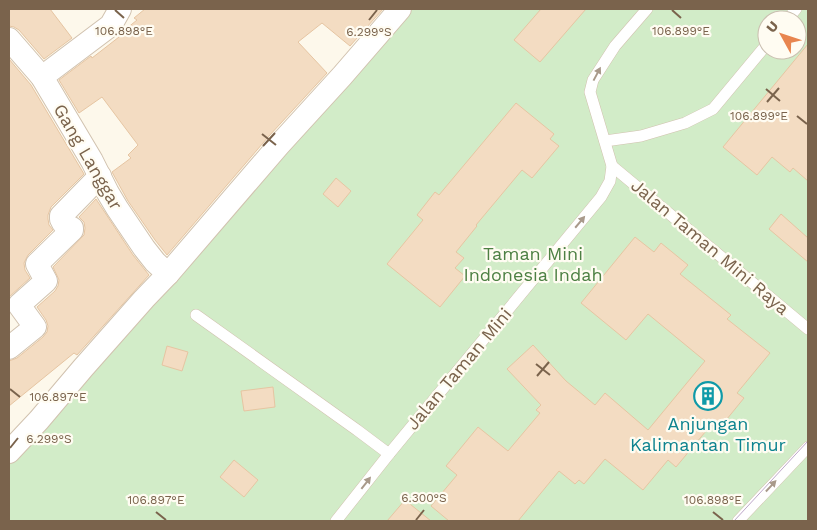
<svg xmlns="http://www.w3.org/2000/svg" width="817" height="530" viewBox="0 0 817 530" font-family="'Work Sans',sans-serif">
<style>
.green{fill:#d2ecc8;fill-rule:evenodd}
.building{fill:#f3dcc2;stroke:#e6c5a2}
.lines{fill:none;stroke-linecap:round;stroke-linejoin:round}
.service-casing{stroke:#d1c2af;stroke-width:12}
.minor-casing{stroke:#d1c2af;stroke-width:24}
.service{stroke:#fff;stroke-width:11}
.minor{stroke:#fff;stroke-width:22}
.tram{stroke:#bea7c9;stroke-width:1}
.oneway{fill:#a99a8b}
.ticks{fill:none;stroke:#7a634c;stroke-width:2}
.labels{text-anchor:middle;stroke-width:4.5;stroke-linejoin:round;paint-order:stroke}
.street-label{font-size:18px;fill:#7a634c;stroke:#fffcf2}
.park-label{font-size:18px;fill:#4d8043;stroke:#fffcf2}
.culture-label{font-size:18px;fill:#0d838f;stroke:#fffcf2}
.ticks-label{font-size:12px;text-anchor:middle;fill:#7a634c;stroke:#fffcf2;stroke-width:4.5;stroke-linejoin:round;paint-order:stroke}
</style>
<rect width="100%" height="100%" fill="#fdf8eb"/>
<path class="green" d="M405,9H808V521H9V456ZM767,20H797V50H767Z"/>
<g class="building">
<polygon points="9,9 50,9 72,38 44,59 19,30 14,27 9,26"/>
<polygon points="145,9 383,9 350,46 322,23 298,42 327,73 269,136 167,255 155,240 128,201 112,172 131,158 128,155 138,145 102,97 79,113 59,80 91,56 92,58 119,37 121,33 137,20 134,18"/>
<polygon points="541,9 586,9 540,62 514,40"/>
<polygon points="808,44 808,181 793,168 790,172 772,157 757,175 723,147"/>
<polygon points="9,59 31,85 84,174 51,207 48,215 48,219 49,225 53,230 28,255 24,263 25,270 30,278 9,297"/>
<polygon points="516,103 554,134 550,139 559,146 532,178 522,170 476,225 477,226 456,252 464,258 455,268 465,276 440,307 387,264 423,220 417,215 435,192 439,195"/>
<polygon points="336,178 351,191 338,207 323,194"/>
<polygon points="96,199 133,255 149,275 77,355 74,353 9,406 9,361 17,358 43,337 47,332 48,326 46,320 37,307 55,291 58,286 59,280 53,267 84,235 85,228 84,222 79,217"/>
<polygon points="781,214 808,238 808,262 769,229"/>
<polygon points="635,237 654,252 661,243 688,265 680,274 731,315 727,319 770,353 737,393 744,398 718,430 711,425 676,467 668,460 643,490 605,459 584,484 579,480 575,484 559,471 518,521 449,521 431,506 457,475 446,466 478,427 508,451 540,413 536,410 541,405 507,369 533,345 566,381 595,405 605,393 648,430 705,361 648,314 626,340 581,303"/>
<polygon points="167,346 188,352 182,371 162,365"/>
<polygon points="273,387 275,407 244,411 241,391"/>
<polygon points="234,460 258,480 244,497 220,477"/>
<polygon points="405,500 431,521 387,521"/>
</g>
<g class="lines">
<defs>
<g id="service">
<polyline points="787,20 796,9"/>
<polyline points="605,141 641,136 685,123 713,109 767,44"/>
<polyline points="612,166 808,329"/>
<polyline points="196,315 357,430 389,454"/>
<polyline points="336,521 389,454 601,197 610,181 612,166 590,92 593,80 615,46 647,9"/>
<polyline points="738,521 808,447"/>
</g>
<g id="minor">
<polyline points="9,39 42,77 92,161 108,193 117,208 144,248 155,262 168,274"/>
<polyline points="42,77 111,25 120,9"/>
<polyline points="9,348 35,327 19,305 46,281 37,264 72,230 72,228 63,223 61,219 61,216 100,176"/>
<polyline points="9,452 39,420 83,368 144,299 168,274 279,145 342,76 400,9"/>
</g>
</defs>
<use href="#service" class="service-casing"/>
<use href="#minor" class="minor-casing"/>
<use href="#service" class="service"/>
<use href="#minor" class="minor"/>
<polyline class="tram" points="734,521 808,441"/>
</g>
<defs><path id="oneway-solid" d="M-6-.8H1V-3.2L6.5 0L1 3.2V.8H-6Z" transform="scale(1.25)"/></defs>
<g class="oneway">
<use href="#oneway-solid" transform="translate(597 74) rotate(-62)"/>
<use href="#oneway-solid" transform="translate(580 222) rotate(-50)"/>
<use href="#oneway-solid" transform="translate(366 483) rotate(-52)"/>
<use href="#oneway-solid" transform="translate(771 486) rotate(-47)"/>
</g>
<path class="ticks" d="M115,10L124,18M672,10L681,18M369,20L377,10M766,89L780,101M767,102L779,88M797,116L807,124M262,134L276,145M263,146L275,133M536,364L550,375M537,376L549,362M10,389L20,397M10,448L18,438M156,512L166,520M713,512L723,520M416,520L424,510"/>
<defs>
<symbol id="building-ring" viewBox="-11 -11 22 22"><circle r="9.5" fill="#fffcf2" stroke="#0f9aa8" stroke-width="1.5"/><path d="M-4-6H4V6H1V3H-1V6H-4ZM-2.5-4.3h1.7v1.8h-1.7ZM.8-4.3h1.7v1.8H.8ZM-2.5-1h1.7V.8h-1.7ZM.8-1h1.7V.8H.8Z" fill="#0f9aa8"/></symbol>
</defs>
<g fill-rule="evenodd">
<use href="#building-ring" x="692" y="380" width="32" height="32"/>
</g>
<g class="labels">
<g class="street-label">
<text transform="translate(88 157) rotate(60)" y="6">Gang Langgar</text>
<text transform="translate(710 247) rotate(40)" y="6">Jalan Taman Mini Raya</text>
<text transform="translate(459 369) rotate(-50)" y="6">Jalan Taman Mini</text>
</g>
<g class="park-label">
<text x="533" y="260">Taman Mini<tspan x="533" dy="21">Indonesia Indah</tspan></text>
</g>
<g class="culture-label">
<text x="708" y="430">Anjungan<tspan x="708" dy="21">Kalimantan Timur</tspan></text>
</g>
</g>
<g class="ticks-label">
<text x="124" y="35">106.898°E</text>
<text x="681" y="35">106.899°E</text>
<text x="369" y="36">6.299°S</text>
<text x="759" y="120">106.899°E</text>
<text x="58" y="401">106.897°E</text>
<text x="49" y="443">6.299°S</text>
<text x="424" y="502">6.300°S</text>
<text x="156" y="504">106.897°E</text>
<text x="713" y="504">106.898°E</text>
</g>
<rect width="817" height="530" fill="none" stroke="#7a634c" stroke-width="20"/>
<g transform="translate(782 35) rotate(310)"><circle r="24" fill="#fffcf2" stroke="#cabfb0"/>
<path d="M0-4L9 19L0 12L-9 19Z" fill="#e8854f"/>
<text y="-8" font-size="14" font-weight="bold" text-anchor="middle" fill="#7a634c">U</text>
</g>
</svg>
